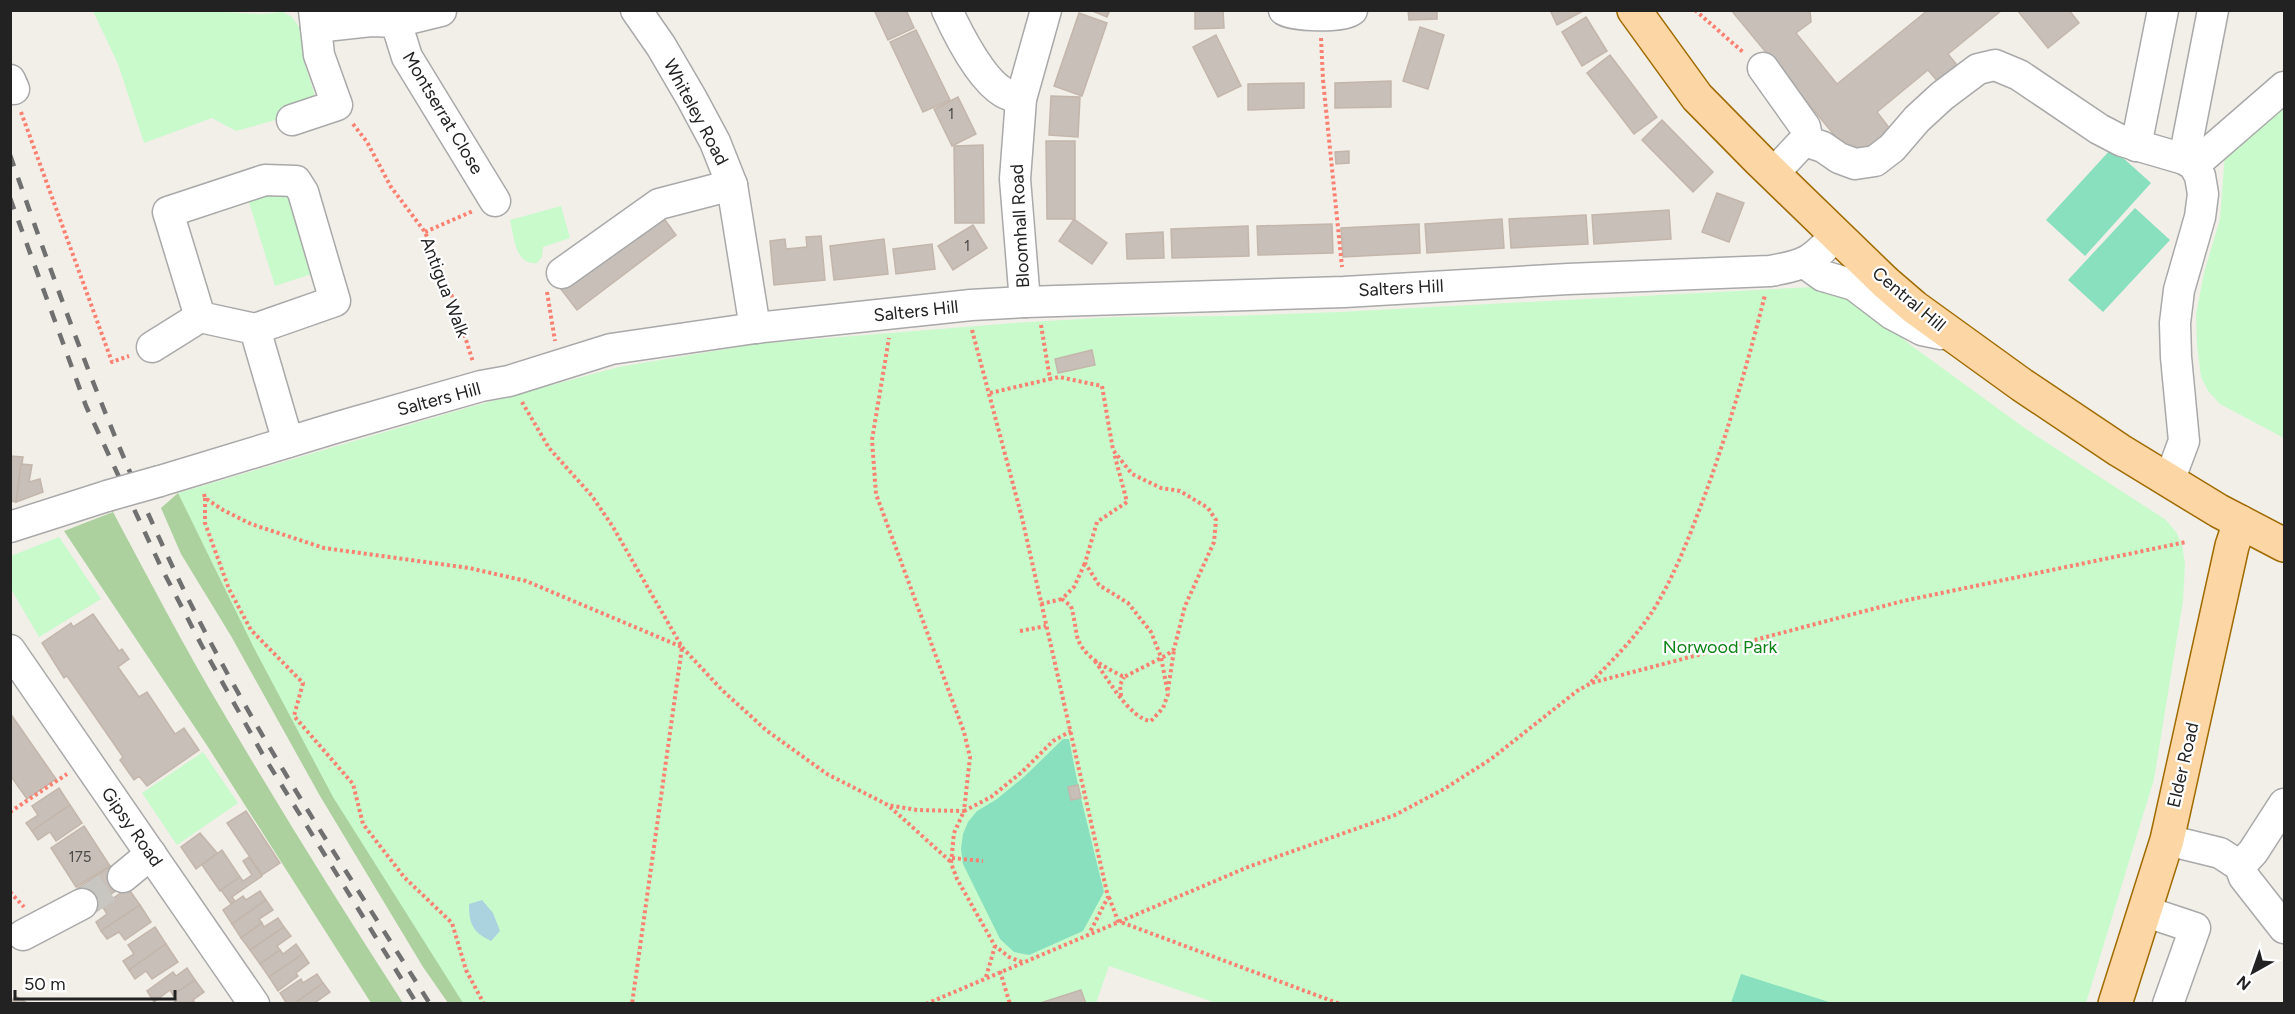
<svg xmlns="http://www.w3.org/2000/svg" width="2295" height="1014" viewBox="0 0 2295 1014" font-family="Figtree,sans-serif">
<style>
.forest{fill:#add19e}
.park{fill:#c8facc}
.pitch{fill:#88e0be}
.water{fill:#aad3df}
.building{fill:#c7bfb8;stroke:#c4b6ab;stroke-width:1.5}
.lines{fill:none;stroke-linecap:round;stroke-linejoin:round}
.minor-tunnel{stroke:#c8c6c1;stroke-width:30;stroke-dasharray:30 15;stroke-linecap:butt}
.minor-casing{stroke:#a9a9a9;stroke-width:33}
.major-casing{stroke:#a06b00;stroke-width:36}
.path{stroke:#fa8072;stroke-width:4;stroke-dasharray:3 3;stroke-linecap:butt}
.minor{stroke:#fff;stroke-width:30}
.major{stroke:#fcd6a4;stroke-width:33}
.rail{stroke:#707070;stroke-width:4.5;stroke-dasharray:12 12;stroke-linecap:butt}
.minor-bridge-casing{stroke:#a9a9a9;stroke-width:33;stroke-linecap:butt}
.minor-bridge{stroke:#fff;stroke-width:30}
.labels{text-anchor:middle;stroke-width:4.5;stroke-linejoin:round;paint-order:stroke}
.number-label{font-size:15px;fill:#4b4948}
.street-label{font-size:18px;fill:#222;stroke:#fff}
.park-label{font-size:18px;fill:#0c8416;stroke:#fff}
</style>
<rect width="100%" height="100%" fill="#f2efe9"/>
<g class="forest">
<polygon points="178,493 243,542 510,1003 448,1003 423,967 320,796 231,636 181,554 161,508"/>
<path d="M113,512C149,579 184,647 223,712C281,811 341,907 403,1003H371L208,747L64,531Z"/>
</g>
<g class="park">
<polygon points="189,10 262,14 283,12 292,17 300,28 303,58 319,108 236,131 212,118 144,143 118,64 93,11"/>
<polygon points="2284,99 2284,438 2220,404 2208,391 2201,377 2197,345 2196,314 2204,273 2220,219 2225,153"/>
<polygon points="279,189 292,197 321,271 275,286 247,196"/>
<path d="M561,206L570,238L543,247L542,257L537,263C515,266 514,236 510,220Z"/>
<polygon points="1812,287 1852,298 1912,346 2026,429 2166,520 2176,532 2182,544 2185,564 2183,601 2154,779 2086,1003 1219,1004 1109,966 1096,1003 463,1003 333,797 253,646 178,493 470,407 619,367 756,344 1013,323 1116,317 1232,316 1339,312"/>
<polygon points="59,537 101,599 39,637 11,589 11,556"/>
<polygon points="203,752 238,803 177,845 142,793"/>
</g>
<g class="pitch">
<polygon points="2112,148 2151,183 2085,256 2046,220"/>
<polygon points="2135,208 2170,240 2103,312 2068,280"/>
<polygon points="1063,739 1069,739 1078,785 1068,787 1071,800 1081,798 1104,892 1083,931 1029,955 1014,952 1000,939 963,864 961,849 963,834 968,822 977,811 997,799 1025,776"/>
<polygon points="1741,974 1832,1003 1731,1003"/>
</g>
<path class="water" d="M482,900L493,913L500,931L491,941C473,932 469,925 469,904Z"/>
<g class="building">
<polygon points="874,10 906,10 914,28 888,40"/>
<polygon points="1090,10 1110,10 1107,17"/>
<polygon points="1195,10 1223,10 1224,28 1195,29"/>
<polygon points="1408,10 1437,10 1437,19 1409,20"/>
<polygon points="1550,10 1582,10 1583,11 1557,25"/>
<polygon points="1731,10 1810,10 1811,22 1796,33 1837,84 1928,10 2002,10 1948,54 1957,65 1957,77 1938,82 1928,70 1877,112 1890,129 1854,159"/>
<polygon points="2017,10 2069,10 2079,23 2048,48"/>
<polygon points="1079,13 1107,23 1082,96 1054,86"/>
<polygon points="1586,17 1607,51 1582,66 1562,32"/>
<polygon points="1420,27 1444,35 1428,89 1403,81"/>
<polygon points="916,30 950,100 923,112 890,42"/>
<polygon points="1216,35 1241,86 1218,97 1193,47"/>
<polygon points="1610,55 1657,117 1634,134 1587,73"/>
<polygon points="1391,81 1391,107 1335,108 1335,83"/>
<polygon points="1304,83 1304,108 1248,110 1248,84"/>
<polygon points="1051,96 1080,97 1078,137 1049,135"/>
<polygon points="958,97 976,134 952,146 934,109"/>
<polygon points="1662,120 1713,172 1693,192 1642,140"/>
<polygon points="1046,141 1075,141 1075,219 1047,219"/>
<polygon points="983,145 984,223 955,223 954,146"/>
<polygon points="1349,151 1349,163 1336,164 1335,152"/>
<polygon points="1717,193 1744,203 1729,242 1702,232"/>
<polygon points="1669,210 1671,239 1594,244 1592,215"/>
<polygon points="660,213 676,235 577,310 560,288"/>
<polygon points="1586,215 1588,244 1511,248 1509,219"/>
<polygon points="1074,219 1107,243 1092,264 1059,241"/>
<polygon points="1502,219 1504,248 1427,253 1425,224"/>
<polygon points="1332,224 1333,253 1258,255 1257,226"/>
<polygon points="1419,224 1420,253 1343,257 1341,228"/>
<polygon points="973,225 987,248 953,270 938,246"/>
<polygon points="1248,226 1249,256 1172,258 1171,229"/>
<polygon points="1163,232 1164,258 1127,259 1126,234"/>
<polygon points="821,236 825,280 774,285 770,241 785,239 786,249 807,247 806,237"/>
<polygon points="884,239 888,274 834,280 830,246"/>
<polygon points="932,244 935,269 896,274 893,249"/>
<polygon points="1092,350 1095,365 1058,373 1055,359"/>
<polygon points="10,456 23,457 16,502 10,501"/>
<polygon points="21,464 32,465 29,482 40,479 43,492 16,502"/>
<polygon points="93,614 119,651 122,649 129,659 118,667 137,694 139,697 147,692 175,734 184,728 199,750 147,786 139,776 134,780 120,760 123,757 67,676 64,678 42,643 71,623 73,627"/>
<polygon points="10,713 56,779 27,799 10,775"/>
<polygon points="1078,785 1081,798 1071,800 1068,787"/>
<polygon points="59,788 70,805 32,831 26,823 38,815 32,806"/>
<polygon points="70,805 82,823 56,841 50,832 38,840 32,831"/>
<polygon points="246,811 280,863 262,875 227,823"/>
<polygon points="84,826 110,866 76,887 51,848"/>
<polygon points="200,833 217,853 196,869 181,847"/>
<polygon points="222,850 240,877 220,891 202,865"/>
<polygon points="249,857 262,876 232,897 235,901 231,904 221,890 240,877 243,881 252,875 243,861"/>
<polygon points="111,866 123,886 93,906 78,888"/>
<polygon points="128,888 140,905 101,931 96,922 107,914 102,906"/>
<polygon points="260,891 266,900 232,924 223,910 243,896 246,900"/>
<polygon points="266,900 273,910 259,919 262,923 241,938 232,924"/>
<polygon points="140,905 151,922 125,940 119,932 107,939 101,931"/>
<polygon points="278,918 284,927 250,950 241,938 262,923 264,927"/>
<polygon points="155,927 166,944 129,970 123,961 134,954 128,945"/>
<polygon points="284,927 291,936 277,946 280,950 260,964 250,950"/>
<polygon points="166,944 178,962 152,979 146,971 135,979 129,970"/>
<polygon points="296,944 303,954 269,977 260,964 280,950 283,954"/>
<polygon points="303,954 309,963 296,973 298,976 278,991 269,977"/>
<polygon points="187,968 195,980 173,995 170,990 154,1002 147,991 173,972 176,976"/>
<polygon points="317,974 323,983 294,1004 287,1004 280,993 301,979 303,983"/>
<polygon points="195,980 204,992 193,1000 195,1003 172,1004 177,1000 173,995"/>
<polygon points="323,983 330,992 316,1002 317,1004 294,1004"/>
<polygon points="1081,990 1086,1004 1040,1004 1040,1003"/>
<polygon points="15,996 27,1003 26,1004 10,1004"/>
</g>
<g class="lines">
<polyline class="minor-tunnel" points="82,904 123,877"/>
<defs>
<g id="minor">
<polyline points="636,10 661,46 692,99 715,142 732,185 755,328"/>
<path d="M947,10C958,34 981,79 1003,92C1008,95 1015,97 1021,99"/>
<path d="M1284,10C1294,16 1342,18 1352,10"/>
<polyline points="396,22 441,11"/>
<polyline points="316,27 371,21 396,22 407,57 495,201"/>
<polyline points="1763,68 1805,127 1808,142"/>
<polyline points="10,80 14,89"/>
<polyline points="292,120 337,105 319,55 314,10"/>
<polyline points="2136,146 2163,10"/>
<polyline points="2184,159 2213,10"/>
<polyline points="2194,165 2284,87"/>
<polyline points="1773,174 1800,145 1808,142 1823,147 1839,158 1855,164 1875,161 1892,148 1917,119 1942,96 1978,69 1995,65 2019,75 2099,129 2122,141 2184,159 2194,165 2200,176 2203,194 2200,217 2179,290 2175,323 2176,357 2184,441 2169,481"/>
<polygon points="265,180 296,181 303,192 335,301 255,329 200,317 168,212"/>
<polyline points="1805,263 1823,276 1854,285 1892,314 1922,330 1941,334"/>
<polyline points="562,273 659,204 732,185"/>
<polyline points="1025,302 1015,179 1021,99 1046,10"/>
<polyline points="255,329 288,442"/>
<polyline points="152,347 200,317"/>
<path d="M160,481L338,427L481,386L509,381L611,349L755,328L971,305L1025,302L1344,292L1568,279L1770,271C1806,265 1812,261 1836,235"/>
<polyline points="10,527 107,496"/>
<polyline points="10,650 254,1004"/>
<polyline points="2167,840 2220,853 2240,866 2244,877 2284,928"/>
<polyline points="2240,866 2253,852 2284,804"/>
<polyline points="123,877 151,854"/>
<polyline points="2144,911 2195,928 2168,1004"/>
<polyline points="23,935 82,904"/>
</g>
<g id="major">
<polyline points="1634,10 1697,97 1759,160 1885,282 1914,307 2022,385 2119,450 2219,511 2284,545"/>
<polyline points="2115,1004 2167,840 2232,546 2240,522"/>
</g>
</defs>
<use href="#minor" class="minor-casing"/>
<use href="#major" class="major-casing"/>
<g class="path">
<polyline points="1695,10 1744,53"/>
<polyline points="1321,38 1323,80 1342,267"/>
<polyline points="21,112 112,362 129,356"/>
<polyline points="353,124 367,142 391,187 425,232 453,299 473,362"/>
<polyline points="425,232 473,211"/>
<polyline points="547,292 555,341"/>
<path d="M1041,325L1050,379L1059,377L1102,386L1113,450L1132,474L1161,488L1180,491L1208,508L1216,520L1214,542L1185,606L1174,649L1167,655L1124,677C1107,668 1082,657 1077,636C1075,626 1074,616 1071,606L1062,599L1074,587L1085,563"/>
<polyline points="972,330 1022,518 1108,897 1090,932"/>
<polyline points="990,393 1050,379"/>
<polyline points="522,402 549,448 592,496 613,527 682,647 722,690 766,730 827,774 888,805 917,810 964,811 970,757 964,732 876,494 872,440 889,338"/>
<polyline points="204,494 205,498 223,510 251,524 324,548 469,568 526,581 682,647 632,1004"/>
<polyline points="205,498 205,523 229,589 251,630 303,683 294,716 353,784 363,824 404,877 452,923 466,970 484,1004"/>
<polyline points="1041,604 1062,599"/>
<polyline points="1020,631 1046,626"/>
<path d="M1095,661C1107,678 1130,719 1151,721L1163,708L1168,694L1161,657L1151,632L1128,603L1099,585L1085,563L1097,522L1127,502L1114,453"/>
<path d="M1591,682C1613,660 1637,636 1654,609C1676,573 1691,532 1706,492C1729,428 1748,362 1765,295"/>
<polyline points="1168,690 1174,650"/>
<polyline points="1121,696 1120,685 1124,677"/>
<polyline points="890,807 951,862"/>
<polyline points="10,812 67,774"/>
<polyline points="952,858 983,861"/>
<polyline points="10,892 24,907"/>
<polyline points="1109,897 1118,921 1340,1004"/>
<polyline points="1022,962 1009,957 995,946 957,879 951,863 954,833 964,811 991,797 1022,772 1053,741 1071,731"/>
<polyline points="1000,971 1010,1004"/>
<polyline points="986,977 995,946"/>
<polyline points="926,1004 1248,867 1395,815 1444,789 1491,759 1577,691 1591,683 1903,601 2186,542"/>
</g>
<use href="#minor" class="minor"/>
<use href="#major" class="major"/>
<g class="rail">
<path d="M10,155C58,292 107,428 169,559C241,714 339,859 430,1004"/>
<polyline points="10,198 86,406 161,567 202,646 263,755 417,1004"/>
</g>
<defs>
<polyline id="minor-bridge" points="107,496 160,481"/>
</defs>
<use href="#minor-bridge" class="minor-bridge-casing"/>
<use href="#minor-bridge" class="minor-bridge"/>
</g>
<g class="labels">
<g class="number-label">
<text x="951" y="119">1</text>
<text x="967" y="251">1</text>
<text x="80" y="862">175</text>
</g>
<g class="street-label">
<text transform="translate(696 112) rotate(62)" y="6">Whiteley Road</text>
<text transform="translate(443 113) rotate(59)" y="6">Montserrat Close</text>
<text transform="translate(1020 226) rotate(-93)" y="6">Bloomhall Road</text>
<text transform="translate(445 287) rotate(69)" y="6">Antigua Walk</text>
<text transform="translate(1401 288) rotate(-3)" y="6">Salters Hill</text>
<text transform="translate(1909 299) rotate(40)" y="6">Central Hill</text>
<text transform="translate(916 311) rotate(-6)" y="6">Salters Hill</text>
<text transform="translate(439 399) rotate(-15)" y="6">Salters Hill</text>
<text transform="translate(2183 765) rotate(-77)" y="6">Elder Road</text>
<text transform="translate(132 827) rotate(55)" y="6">Gipsy Road</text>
</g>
<g class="park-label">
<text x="1720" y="653">Norwood Park</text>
</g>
</g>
<rect width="2295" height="1014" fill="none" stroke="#222222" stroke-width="24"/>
<g transform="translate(2253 972) rotate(220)" stroke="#ffffff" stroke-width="4.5" paint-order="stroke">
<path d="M0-4.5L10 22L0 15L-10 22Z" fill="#222222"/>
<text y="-9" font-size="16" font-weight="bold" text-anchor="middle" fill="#222222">N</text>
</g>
<path d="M15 990v9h160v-9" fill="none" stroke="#222222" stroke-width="3"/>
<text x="24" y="990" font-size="18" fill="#222222" stroke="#ffffff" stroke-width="4.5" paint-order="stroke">50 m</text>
</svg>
